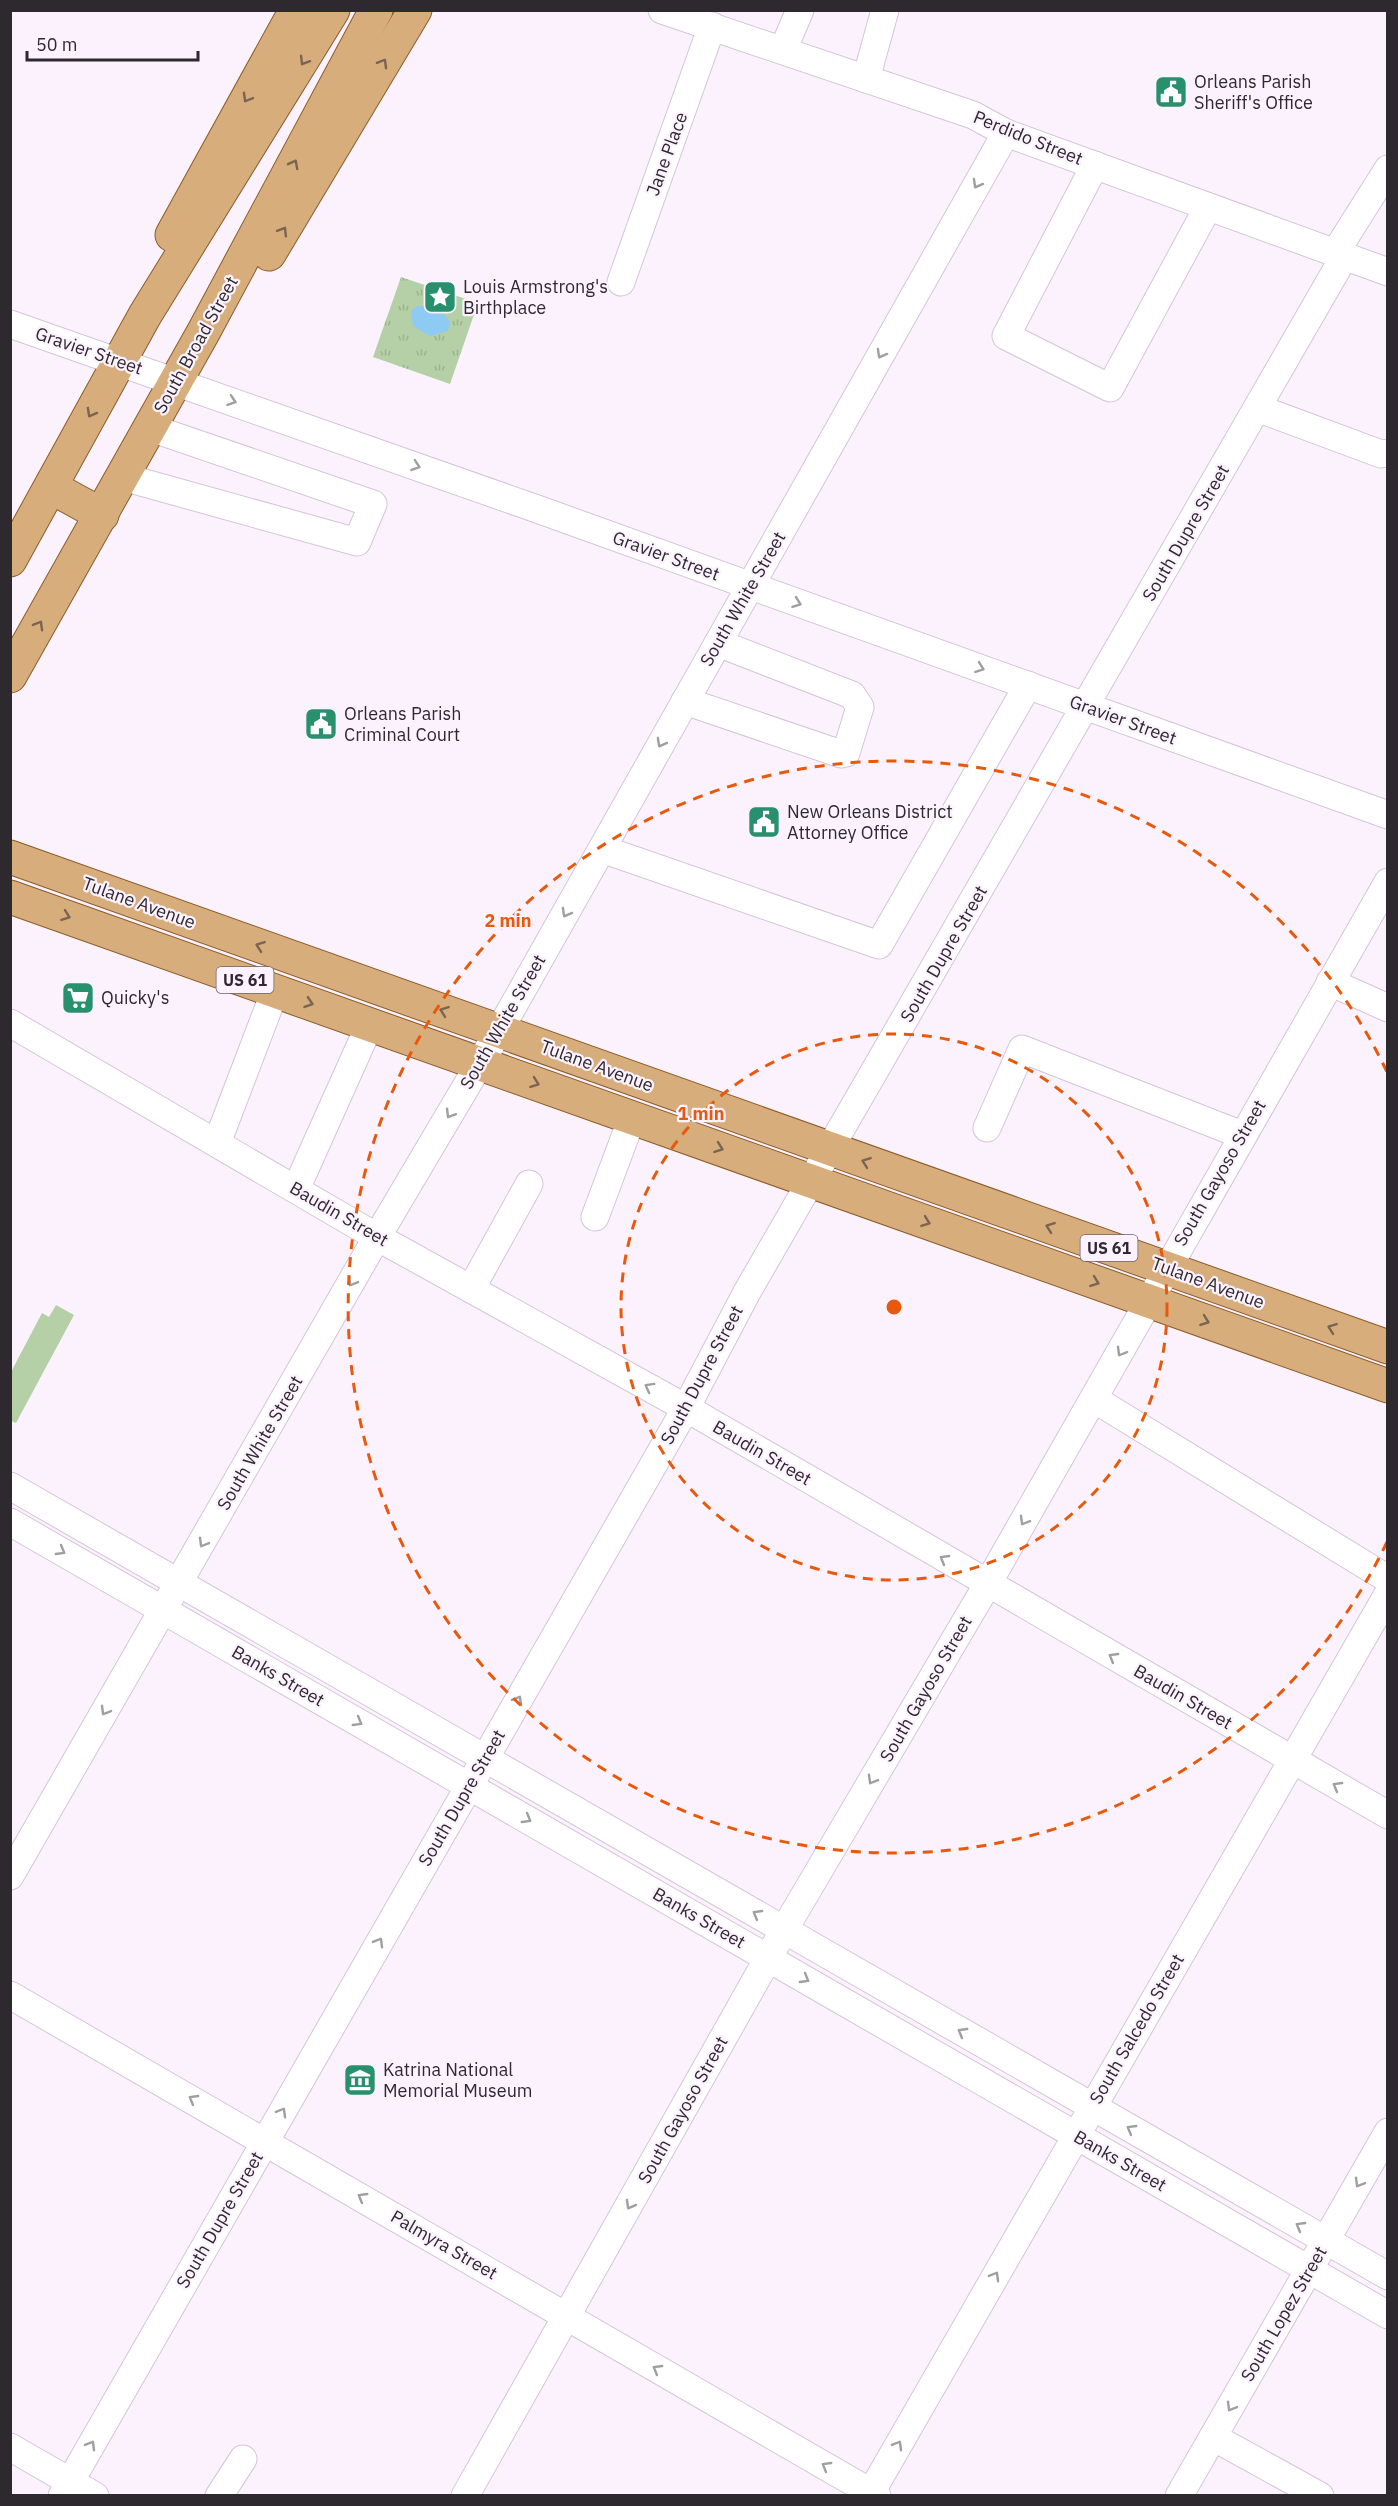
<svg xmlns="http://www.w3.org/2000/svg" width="1398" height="2506" font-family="'IBM Plex Sans',sans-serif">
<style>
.grass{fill:url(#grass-tufts)}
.park{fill:#b5d0a6}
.water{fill:#8dcaf4}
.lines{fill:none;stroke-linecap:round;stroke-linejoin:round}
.minor-casing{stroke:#d4c5d8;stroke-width:29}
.major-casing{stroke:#8c5b28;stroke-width:35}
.minor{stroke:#fff;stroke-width:27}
.major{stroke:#d8ad7c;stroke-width:33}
.oneway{stroke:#7a6452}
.oneway2{stroke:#a19ea1}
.ring{fill:none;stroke:#e8590c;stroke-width:3;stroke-dasharray:10 8}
.labels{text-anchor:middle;stroke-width:4.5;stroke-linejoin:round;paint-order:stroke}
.shield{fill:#fbf2fe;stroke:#6c656d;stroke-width:1.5}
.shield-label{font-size:16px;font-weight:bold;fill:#2e282f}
.poi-label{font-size:18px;fill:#2e282f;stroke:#fbf2fe;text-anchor:start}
.street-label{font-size:18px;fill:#2e282f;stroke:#fbf2fe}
.centre{fill:#e8590c;stroke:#fbf2fe;stroke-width:3}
.ring-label{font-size:18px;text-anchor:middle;font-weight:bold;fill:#e8590c;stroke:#fbf2fe;stroke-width:4.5;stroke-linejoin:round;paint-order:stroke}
</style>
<defs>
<pattern id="grass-tufts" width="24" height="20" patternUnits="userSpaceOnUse" patternTransform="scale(1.5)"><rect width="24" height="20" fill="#b5d0a6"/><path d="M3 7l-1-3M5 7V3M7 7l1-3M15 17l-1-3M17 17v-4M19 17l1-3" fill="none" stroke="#9cb38f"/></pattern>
</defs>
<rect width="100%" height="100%" fill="#fbf2fe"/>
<polygon class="grass" points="401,277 478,303 450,384 373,357"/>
<polygon class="park" points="56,1305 74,1315 16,1423 11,1421 11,1372 42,1313 49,1317"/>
<path class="water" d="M417,306C432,306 441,309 450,322L448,331L430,336L413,326L411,311Z"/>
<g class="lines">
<g class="minor-casing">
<g id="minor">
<polyline points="662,10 973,115 1006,133 1388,272"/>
<polyline points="783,50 800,10"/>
<polyline points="866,79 885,10"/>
<polyline points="1095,165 1006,336 1110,388 1208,207"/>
<polyline points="1335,253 1388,169"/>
<polyline points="621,282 712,26"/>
<polyline points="10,324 540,510 1388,815"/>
<polyline points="1257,408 1381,454 1388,453"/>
<polyline points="123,477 357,542 373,504 151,428"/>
<polyline points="685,701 841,754 846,753 860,707 852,695 718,643"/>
<polyline points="602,849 879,945 1028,685"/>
<polyline points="1330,982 1388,1008"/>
<polyline points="10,1023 377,1237 686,1408 1388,1815"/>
<polyline points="987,1128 1022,1049 1242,1135"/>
<polyline points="217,1143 275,991"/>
<polyline points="296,1189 370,1024"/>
<polyline points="595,1217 632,1118"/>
<polyline points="471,1289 529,1184"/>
<polyline points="1094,1399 1388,1579"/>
<polyline points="10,1486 1388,2276"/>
<polyline points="10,1522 1388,2315"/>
<polyline points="10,1876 377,1237 499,1031 1006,133"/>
<polyline points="10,1995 877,2496"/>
<polyline points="1213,2437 1320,2496"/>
<polyline points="10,2447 95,2496"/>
<polyline points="62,2496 686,1408 747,1292 1344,257"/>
<polyline points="219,2496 243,2459"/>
<polyline points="465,2496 784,1930 987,1585 1388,882"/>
<polyline points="869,2496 1388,1594"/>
<polyline points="1179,2496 1388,2132"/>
</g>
</g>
<g class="major-casing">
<g id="major">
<polyline points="172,235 296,10"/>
<polyline points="269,254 415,10"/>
<polyline points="51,487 102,515"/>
<polyline points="10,560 145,315 333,10"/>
<polyline points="10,676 204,331 376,10"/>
<polyline points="10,857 1388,1347"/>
<polyline points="10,897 1388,1386"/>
</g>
</g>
<use href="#minor" class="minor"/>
<use href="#major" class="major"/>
</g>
<defs><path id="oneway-chevron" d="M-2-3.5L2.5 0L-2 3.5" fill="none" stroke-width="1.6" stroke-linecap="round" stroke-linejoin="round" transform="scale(1.5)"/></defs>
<g class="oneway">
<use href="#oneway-chevron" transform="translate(304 61) rotate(121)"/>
<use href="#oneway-chevron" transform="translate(383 63) rotate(-60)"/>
<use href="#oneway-chevron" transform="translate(247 98) rotate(120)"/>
<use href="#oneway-chevron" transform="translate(294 164) rotate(-62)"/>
<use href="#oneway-chevron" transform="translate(283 231) rotate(-58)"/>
<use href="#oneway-chevron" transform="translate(91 413) rotate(119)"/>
<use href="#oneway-chevron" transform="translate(39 625) rotate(-60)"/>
<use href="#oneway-chevron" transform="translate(66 916) rotate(20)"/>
<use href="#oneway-chevron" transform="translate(260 946) rotate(-160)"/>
<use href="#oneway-chevron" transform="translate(309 1003) rotate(19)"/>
<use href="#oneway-chevron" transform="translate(444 1011) rotate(-160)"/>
<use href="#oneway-chevron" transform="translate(535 1083) rotate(20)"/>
<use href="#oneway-chevron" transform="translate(719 1148) rotate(20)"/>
<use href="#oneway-chevron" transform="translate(866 1162) rotate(-160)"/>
<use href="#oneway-chevron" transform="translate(926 1222) rotate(20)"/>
<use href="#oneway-chevron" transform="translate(1050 1227) rotate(-160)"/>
<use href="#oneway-chevron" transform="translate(1095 1282) rotate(20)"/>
<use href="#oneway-chevron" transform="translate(1205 1321) rotate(20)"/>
<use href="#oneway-chevron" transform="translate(1332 1328) rotate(-160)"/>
</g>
<g class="oneway2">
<use href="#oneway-chevron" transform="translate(977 184) rotate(119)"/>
<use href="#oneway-chevron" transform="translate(881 354) rotate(119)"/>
<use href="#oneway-chevron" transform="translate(232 401) rotate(19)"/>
<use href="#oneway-chevron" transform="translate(416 466) rotate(19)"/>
<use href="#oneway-chevron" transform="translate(797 603) rotate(20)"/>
<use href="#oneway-chevron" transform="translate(980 668) rotate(20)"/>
<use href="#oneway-chevron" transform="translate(661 743) rotate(119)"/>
<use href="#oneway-chevron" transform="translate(566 913) rotate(119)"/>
<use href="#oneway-chevron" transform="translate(450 1114) rotate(121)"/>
<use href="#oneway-chevron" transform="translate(352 1282) rotate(120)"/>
<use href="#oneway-chevron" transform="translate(1121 1352) rotate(120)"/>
<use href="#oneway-chevron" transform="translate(649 1387) rotate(-151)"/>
<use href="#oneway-chevron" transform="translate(1024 1521) rotate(120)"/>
<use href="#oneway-chevron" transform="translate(203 1543) rotate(120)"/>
<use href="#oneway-chevron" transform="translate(61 1551) rotate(30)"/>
<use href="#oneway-chevron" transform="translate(944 1559) rotate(-150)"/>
<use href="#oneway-chevron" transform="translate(1113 1657) rotate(-150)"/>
<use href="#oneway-chevron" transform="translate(518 1700) rotate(-60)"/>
<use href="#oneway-chevron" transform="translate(105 1711) rotate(120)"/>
<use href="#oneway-chevron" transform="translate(358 1722) rotate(30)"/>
<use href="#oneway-chevron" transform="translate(872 1780) rotate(120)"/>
<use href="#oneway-chevron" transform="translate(1337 1786) rotate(-150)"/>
<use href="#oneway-chevron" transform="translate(527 1819) rotate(30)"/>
<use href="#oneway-chevron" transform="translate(757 1914) rotate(-150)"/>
<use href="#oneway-chevron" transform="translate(379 1942) rotate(-60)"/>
<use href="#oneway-chevron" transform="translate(805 1979) rotate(30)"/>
<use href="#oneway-chevron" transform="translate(962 2032) rotate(-150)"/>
<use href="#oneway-chevron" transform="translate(193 2099) rotate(-150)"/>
<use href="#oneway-chevron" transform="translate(282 2112) rotate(-60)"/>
<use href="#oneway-chevron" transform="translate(1131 2129) rotate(-150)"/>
<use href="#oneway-chevron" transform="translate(1359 2183) rotate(120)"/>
<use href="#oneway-chevron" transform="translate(362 2197) rotate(-150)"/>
<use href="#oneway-chevron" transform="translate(630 2205) rotate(119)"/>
<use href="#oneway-chevron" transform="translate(1300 2226) rotate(-150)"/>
<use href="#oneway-chevron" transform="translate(995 2276) rotate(-60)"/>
<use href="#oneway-chevron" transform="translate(657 2369) rotate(-150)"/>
<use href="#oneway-chevron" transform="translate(1231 2407) rotate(120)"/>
<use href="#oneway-chevron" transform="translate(91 2445) rotate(-60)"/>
<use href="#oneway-chevron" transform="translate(898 2445) rotate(-60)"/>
<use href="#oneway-chevron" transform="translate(826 2466) rotate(-150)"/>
</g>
<g class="ring">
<circle cx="894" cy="1307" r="273"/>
<path d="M1387 1542A546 546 0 1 1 1387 1072"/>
</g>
<defs>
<g id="civic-square" transform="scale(1.725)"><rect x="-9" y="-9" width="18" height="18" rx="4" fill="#29906d" stroke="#fbf2fe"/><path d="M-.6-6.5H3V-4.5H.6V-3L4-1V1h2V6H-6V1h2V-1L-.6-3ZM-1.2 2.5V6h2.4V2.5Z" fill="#fff"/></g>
<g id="sight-square" transform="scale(1.725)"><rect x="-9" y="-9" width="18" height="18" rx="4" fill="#29906d" stroke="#fbf2fe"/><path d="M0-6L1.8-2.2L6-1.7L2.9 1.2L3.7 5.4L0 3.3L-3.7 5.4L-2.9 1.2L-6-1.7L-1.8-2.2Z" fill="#fff"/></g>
<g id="supermarket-square" transform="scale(1.725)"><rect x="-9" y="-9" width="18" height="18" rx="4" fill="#29906d" stroke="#fbf2fe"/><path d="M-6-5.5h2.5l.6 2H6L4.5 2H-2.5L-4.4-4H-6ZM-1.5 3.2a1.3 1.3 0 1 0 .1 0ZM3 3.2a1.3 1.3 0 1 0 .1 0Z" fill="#fff"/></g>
<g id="museum-square" transform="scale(1.725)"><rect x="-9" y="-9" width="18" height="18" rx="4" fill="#29906d" stroke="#fbf2fe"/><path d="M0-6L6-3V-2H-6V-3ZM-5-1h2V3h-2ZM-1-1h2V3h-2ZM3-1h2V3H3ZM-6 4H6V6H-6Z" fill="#fff"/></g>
</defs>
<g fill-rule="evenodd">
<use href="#civic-square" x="1171" y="92"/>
<use href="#sight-square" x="440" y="297"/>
<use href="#civic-square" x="321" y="724"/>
<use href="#civic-square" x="764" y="822"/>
<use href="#supermarket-square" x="78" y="998"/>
<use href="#museum-square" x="360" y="2080"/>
</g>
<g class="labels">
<g class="shield">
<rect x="216.5" y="967" width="57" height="26" rx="4.5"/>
<rect x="1080.5" y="1235" width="57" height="26" rx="4.5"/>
</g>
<g class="shield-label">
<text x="245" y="986">US 61</text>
<text x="1109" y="1254">US 61</text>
</g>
<g class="poi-label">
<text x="1194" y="88">Orleans Parish<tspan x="1194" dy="21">Sheriff's Office</tspan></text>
<text x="463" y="293">Louis Armstrong's<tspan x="463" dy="21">Birthplace</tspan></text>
<text x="344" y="720">Orleans Parish<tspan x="344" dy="21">Criminal Court</tspan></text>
<text x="787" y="818">New Orleans District<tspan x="787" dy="21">Attorney Office</tspan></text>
<text x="101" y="1004">Quicky's</text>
<text x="383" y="2076">Katrina National<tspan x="383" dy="21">Memorial Museum</tspan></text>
</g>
<g class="street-label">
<text transform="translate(1028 138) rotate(22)" y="6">Perdido Street</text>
<text transform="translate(667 154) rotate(-70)" y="6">Jane Place</text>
<text transform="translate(196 345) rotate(-61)" y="6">South Broad Street</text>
<text transform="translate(89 351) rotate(19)" y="6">Gravier Street</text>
<text transform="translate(1186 533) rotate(-60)" y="6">South Dupre Street</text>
<text transform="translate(666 556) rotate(20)" y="6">Gravier Street</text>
<text transform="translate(743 599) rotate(-60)" y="6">South White Street</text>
<text transform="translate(1123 720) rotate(20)" y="6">Gravier Street</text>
<text transform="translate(139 903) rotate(20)" y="6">Tulane Avenue</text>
<text transform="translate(944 954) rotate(-60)" y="6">South Dupre Street</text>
<text transform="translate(503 1022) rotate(-60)" y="6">South White Street</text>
<text transform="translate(597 1066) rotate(20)" y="6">Tulane Avenue</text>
<text transform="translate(1220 1173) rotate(-60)" y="6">South Gayoso Street</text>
<text transform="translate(339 1214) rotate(30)" y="6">Baudin Street</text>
<text transform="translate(1208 1283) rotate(20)" y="6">Tulane Avenue</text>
<text transform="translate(702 1375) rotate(-62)" y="6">South Dupre Street</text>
<text transform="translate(260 1443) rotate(-60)" y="6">South White Street</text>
<text transform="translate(762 1453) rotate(30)" y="6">Baudin Street</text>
<text transform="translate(278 1676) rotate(30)" y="6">Banks Street</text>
<text transform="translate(926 1689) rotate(-60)" y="6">South Gayoso Street</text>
<text transform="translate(1183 1697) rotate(30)" y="6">Baudin Street</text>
<text transform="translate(462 1798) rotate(-60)" y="6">South Dupre Street</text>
<text transform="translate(699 1918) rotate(30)" y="6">Banks Street</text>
<text transform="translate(1137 2029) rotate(-60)" y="6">South Salcedo Street</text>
<text transform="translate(683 2110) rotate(-61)" y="6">South Gayoso Street</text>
<text transform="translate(1120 2161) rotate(30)" y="6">Banks Street</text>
<text transform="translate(220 2220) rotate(-60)" y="6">South Dupre Street</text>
<text transform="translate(444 2245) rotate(30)" y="6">Palmyra Street</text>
<text transform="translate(1284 2314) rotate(-60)" y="6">South Lopez Street</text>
</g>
</g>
<circle cx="894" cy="1307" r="9" class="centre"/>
<g class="ring-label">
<text x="508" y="927">2 min</text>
<text x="701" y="1120">1 min</text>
</g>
<rect width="1398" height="2506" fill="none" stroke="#2e282f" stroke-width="24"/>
<path d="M27 51v9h171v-9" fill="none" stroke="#2e282f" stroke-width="3"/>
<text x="36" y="51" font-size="18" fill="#2e282f" stroke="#fbf2fe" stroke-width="4.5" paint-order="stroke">50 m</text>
</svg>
